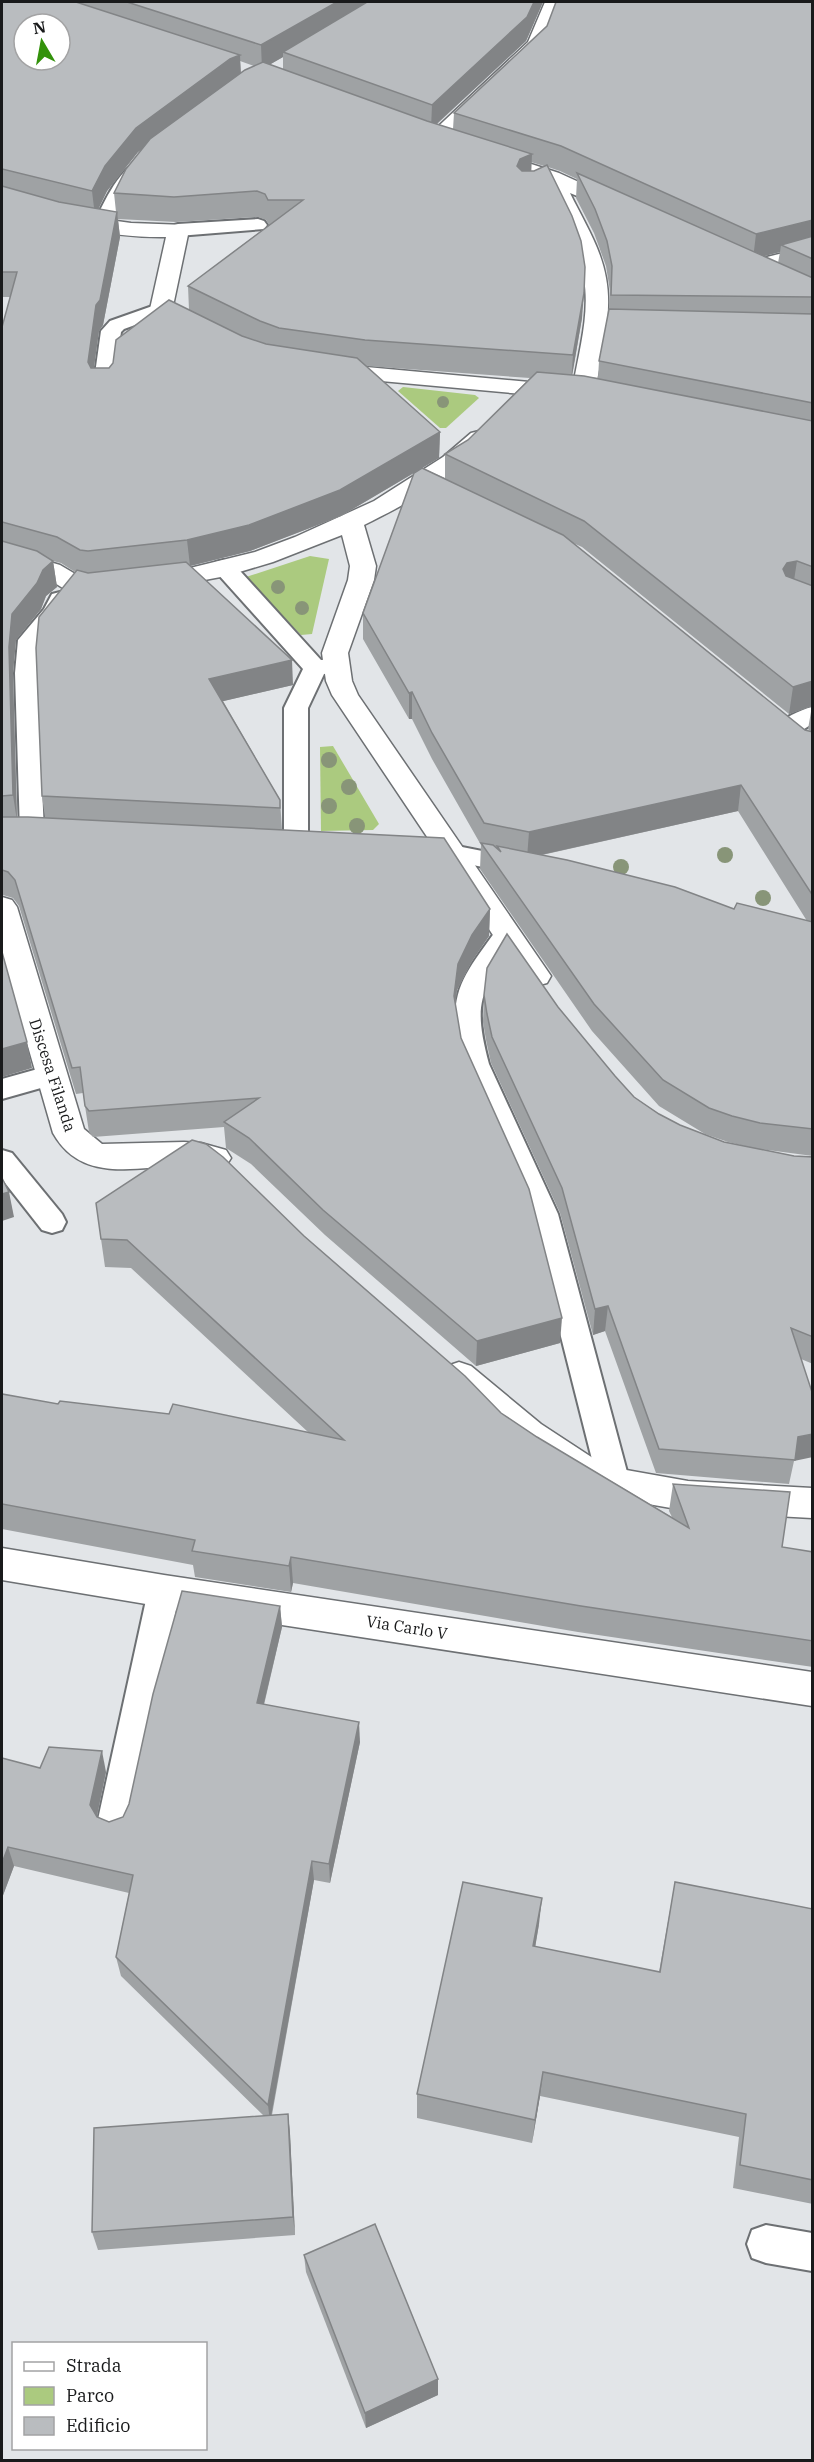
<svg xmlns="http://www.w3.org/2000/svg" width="814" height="2462" font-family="'IBM Plex Serif',serif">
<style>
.green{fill:#abca7f}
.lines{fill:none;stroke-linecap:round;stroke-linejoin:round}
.lane-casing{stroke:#6d7073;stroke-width:4}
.street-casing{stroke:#6d7073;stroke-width:3}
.lane{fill:#fff;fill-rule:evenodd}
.street{fill:#fff;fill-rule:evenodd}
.tree{fill:#889578}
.wall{fill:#9fa2a4;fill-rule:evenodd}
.shaded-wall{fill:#828486}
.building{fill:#b9bcbf;stroke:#828486;stroke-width:1.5;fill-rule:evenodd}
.labels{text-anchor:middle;stroke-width:6;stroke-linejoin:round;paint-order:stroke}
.street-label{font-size:16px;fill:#191a1b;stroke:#fff}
</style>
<rect width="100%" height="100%" fill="#e2e5e8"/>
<g class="green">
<polygon points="403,387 475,395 479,398 446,428 440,428 398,391"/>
<polygon points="310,556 329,559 312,634 301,635 246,577"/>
<polygon points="333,746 379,824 373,830 321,831 320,747"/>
</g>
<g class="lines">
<g class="lane-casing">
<g id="lane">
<path d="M138,163L144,164L147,168L126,194L110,227L108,231H94L92,227C101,209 118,168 138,163Z"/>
<polygon points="258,219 264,221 267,225 264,229 178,236 171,234 169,230 171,226 178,224"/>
<polygon points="161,303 168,305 171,309 168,313 124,329 121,332 113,388 110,392 96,392 93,388 101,331 110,321"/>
<polygon points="224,560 232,562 321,660 336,659 344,661 347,666 344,671 324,674 308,708 308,845 305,851 296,853 287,851 284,845 284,708 303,669 216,572 213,567 216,562"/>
<polygon points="60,592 68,594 71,599 62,616 40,641 37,673 44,832 41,838 32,840 23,838 20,832 15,673 18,640 44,609 52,594"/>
<path d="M812,707V724C801,731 792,738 779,734L775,729C782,718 800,710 812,707Z"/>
<polygon points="452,845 517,858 526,860 529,866 526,872 517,874 443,859 440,853 443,847"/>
<path d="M507,925L516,928L520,934C485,991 470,993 489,1064L558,1214L630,1483L625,1492L614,1496L603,1492L598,1483L530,1214L463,1064C445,997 459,981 498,928Z"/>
<polygon points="52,1065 62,1068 65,1075 62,1082 2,1099 2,1079"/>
<polygon points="2,1150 12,1153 62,1214 66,1222 62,1230 52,1233 42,1230 2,1179"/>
<polygon points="164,1577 175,1581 180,1591 131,1824 126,1835 114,1840 102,1835 97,1824 148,1591 153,1581"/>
<polygon points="766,2225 812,2233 812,2271 766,2263 752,2258 747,2244 752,2230"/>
</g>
</g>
<g class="street-casing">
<g id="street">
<polygon points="545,2 563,2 544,48 442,144 428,144 425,140 428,136 528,42"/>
<path d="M488,150L559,173L625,203L629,207L625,211L618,213L570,193C583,220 601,248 606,278C613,315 601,355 595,392L591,397L566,398L326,376L323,371L326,366L334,364L573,386C579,351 590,314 584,279C580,248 562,219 549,192L556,187L481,160L478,156L481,152Z"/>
<path d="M2,195L88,217L131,223L186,225L189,230L173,306L206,322L209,327L206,332C188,336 169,321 153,314L150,309L166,237C109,238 55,224 2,208Z"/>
<polygon points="812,246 812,258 750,275 742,273 739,268 742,263"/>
<path d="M479,431L487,433L491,438C467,473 402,506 364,525L376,566L374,580L348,653L352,681L358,695L551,976L547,983L536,986L525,983L332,695L326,681L322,653L348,580L350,566L342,535L273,562L226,576L178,585L91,595L66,590L42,575L2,564V548L60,565L82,578L91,579L190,568L255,552L295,537L374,501L443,457L471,433Z"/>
<path d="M2,897L12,900L17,907L84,1129L102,1144L184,1142L201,1143L226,1150L231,1158L226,1166C211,1171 196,1165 180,1166C133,1167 81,1183 53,1133L2,956Z"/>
<polygon points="459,1362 471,1366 541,1424 599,1462 615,1468 688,1481 812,1488 812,1518 688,1511 614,1498 573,1484 515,1444 447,1386 442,1376 447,1366"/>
<polygon points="2,1548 164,1575 812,1672 812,1706 164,1607 2,1580"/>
</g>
</g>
<use href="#lane" class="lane"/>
<use href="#street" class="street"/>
</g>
<g class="tree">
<circle cx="443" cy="402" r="6"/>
<circle cx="278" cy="587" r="7"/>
<circle cx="302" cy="608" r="7"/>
<circle cx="329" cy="760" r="8"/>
<circle cx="349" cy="787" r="8"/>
<circle cx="329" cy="806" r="8"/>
<circle cx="357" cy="826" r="8"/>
<circle cx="725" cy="855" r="8"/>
<circle cx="621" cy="867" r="8"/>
<circle cx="763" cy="898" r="8"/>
</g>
<g class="wall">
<path d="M2,2H543L526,41L437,124L453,129L454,113L813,2V1156L760,1149L794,1156L813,1157V1364L801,1359L813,1395L794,1461L789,1484L656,1473L605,1331L593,1335L560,1213L491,1063L486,1040L483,1022L484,995L558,1007L615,1076L634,1097L659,1114L680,1125L724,1142L749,1147L728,1142L705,1134L659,1106L592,1031L480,869L481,845L432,759L412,719H409L363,639V613L414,473L341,516L250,551L190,566L293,685L223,701L280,800L282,830L490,909L489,936L472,961L457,990L455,1004L461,1038L560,1343L476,1366L325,1235L251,1164L226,1148L224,1127L93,1137L89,1132L83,1093L76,1094L19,906L13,898L3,895L2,896V327L10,297H2ZM283,57V70L269,65ZM240,61L254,66L241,73ZM142,149L114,193L116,212L98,209L107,191L138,152ZM531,162L544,166L534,171H531ZM548,167L560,171L577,179L576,198L594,233L606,266L610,291L609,309L599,361L598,378L572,375L582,318ZM258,217L266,220L269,225L188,286L189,310L109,368H94L99,331L103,325L120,237L118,219L176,222ZM780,252L778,263L763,256ZM366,366L530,378L468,440L445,454V478L422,468L439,458L440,432ZM573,543L582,547L789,714L812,706L808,729L811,732L805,730ZM53,561L61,563L75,572L42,796L45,818L17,817L13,673L16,640L41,609L46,596L57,587ZM738,811L807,921L734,909L542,855Z"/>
<polygon points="304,1236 501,1413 537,1437 672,1517 669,1511 673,1484 782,1547 813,1552 813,1667 578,1632 293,1583 291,1592 195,1577 193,1565 2,1529 2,1394 58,1404 308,1432 131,1268 105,1267 101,1239"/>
<polygon points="280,1606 282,1627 264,1705 360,1742 330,1883 314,1880 272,2115 288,2114 290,2134 295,2235 98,2250 92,2232 264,2116 121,1976 116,1957 129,1893 14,1866 2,1898 2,1758 40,1768 106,1772 97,1817 109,1822 123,1817"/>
<polygon points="675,1882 813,1909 813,2204 733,2188 739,2137 540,2096 532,2143 417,2118 417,2094 539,1924 535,1947 659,1972"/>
<polygon points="304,2255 438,2379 438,2395 366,2428 306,2272"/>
</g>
<g class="shaded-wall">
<polygon points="337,2 377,2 283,52 283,57 262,69 261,45"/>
<polygon points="534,2 543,2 526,41 431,129 432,105"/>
<polygon points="240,55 241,79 232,83 138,152 107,191 95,216 92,191 105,166 136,128 230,59"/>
<polygon points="532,154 531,179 517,166 520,159"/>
<polygon points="117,212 120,237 103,325 99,331 91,388 88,362 96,305"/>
<polygon points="813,220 813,236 781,245 780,252 753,259 756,234"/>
<polygon points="584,293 582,318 571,382 573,355"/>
<polygon points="440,432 439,458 341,516 250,551 190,566 187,540"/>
<polygon points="53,561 57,587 46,596 41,609 16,640 13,673 17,821 13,795 9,647 12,614 43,570"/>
<polygon points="797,561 793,587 783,589 783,569 787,563"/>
<polygon points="292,660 293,685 211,704 209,679"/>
<polygon points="813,681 812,706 789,714 793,687"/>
<polygon points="412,692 412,719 409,719 409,693"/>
<polygon points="741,785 738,811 527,858 529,832"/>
<polygon points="490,909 489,936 472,961 457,990 453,1022 454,996 458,964 472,935"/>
<polygon points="27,1042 32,1068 2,1077 2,1049"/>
<polygon points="9,1192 14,1217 2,1221 2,1194"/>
<polygon points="608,1306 605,1331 593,1335 595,1309"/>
<polygon points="562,1318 560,1343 476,1366 477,1341"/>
<polygon points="813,1434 813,1457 794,1461 798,1437"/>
<polygon points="291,1557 293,1583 291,1592 289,1566"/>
<polygon points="280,1606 282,1627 259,1724 257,1703"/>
<polygon points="359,1722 360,1742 330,1883 329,1864"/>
<polygon points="102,1751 106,1772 95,1825 90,1805"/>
<polygon points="8,1847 14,1866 2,1898 2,1863"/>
<polygon points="312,1861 314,1880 270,2122 268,2105"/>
<polygon points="542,1898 539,1924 531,1972 533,1946"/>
<polygon points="543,2072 540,2096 532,2143 535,2120"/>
<polygon points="288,2114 290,2134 295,2235 293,2217"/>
<polygon points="438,2379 438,2395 366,2428 365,2413"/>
</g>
<g class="building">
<path d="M2,2H76L240,55L230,59L136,128L105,166L92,191L2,169ZM24,24H60V60H24Z"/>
<polygon points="127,2 337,2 261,45"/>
<polygon points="367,2 534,2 527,17 432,105 283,52"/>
<polygon points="556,2 813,2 813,220 756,234 561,146 454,113 547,26"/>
<polygon points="263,62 427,121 532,154 520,159 517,166 522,171 534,171 547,165 572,216 581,241 585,267 584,293 573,355 365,340 279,328 260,321 188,286 303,200 268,200 265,194 257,191 174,197 114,193 126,169 150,139 245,70"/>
<polygon points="577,173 813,278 813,297 611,295 612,266 607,241 595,209"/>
<polygon points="2,186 59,202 117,212 100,300 96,305 88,362 91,368 109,368 113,363 116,340 169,300 242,336 266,344 357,358 440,432 340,490 249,525 187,540 88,551 80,550 57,537 2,522 2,327 17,272 2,272"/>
<polygon points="813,236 813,259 781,245"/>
<polygon points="609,309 813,314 813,403 599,361"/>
<polygon points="537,372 584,376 813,421 813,567 797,561 787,563 783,569 786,576 813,586 813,681 793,687 584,521 445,454 468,440"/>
<polygon points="422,468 563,535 805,730 813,732 813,896 741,785 529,832 484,823 432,733 412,692 409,693 363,613 414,473"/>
<polygon points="2,541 37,551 53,561 43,570 37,583 12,614 9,647 13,795 2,796"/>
<polygon points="186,562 292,660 209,679 280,800 280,808 42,796 36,648 39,617 77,570 88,573"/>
<polygon points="2,817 28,817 444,838 490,909 472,935 458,964 454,996 461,1038 529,1189 562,1318 477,1341 323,1210 249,1138 224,1122 259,1098 89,1111 85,1106 80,1067 72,1068 15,880 8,872 2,870"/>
<polygon points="481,843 493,845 501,852 497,846 567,860 675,887 734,909 737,903 813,922 813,1129 760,1123 732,1116 709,1108 663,1080 594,1004"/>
<polygon points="507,934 558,1007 615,1076 634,1097 659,1114 680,1125 724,1142 794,1156 813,1157 813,1337 791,1328 813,1395 813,1434 798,1437 795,1460 659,1449 608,1306 595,1309 562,1188 492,1037 487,1014 484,995 487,968"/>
<polygon points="2,952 27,1042 2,1049"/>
<polygon points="192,1140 206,1144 223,1157 304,1236 465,1376 501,1413 537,1437 689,1528 673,1484 790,1492 782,1547 813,1552 813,1641 581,1606 291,1557 289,1566 192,1551 195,1540 2,1504 2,1394 58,1404 60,1401 169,1414 173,1404 344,1440 127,1240 101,1239 96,1203"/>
<polygon points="2,1178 9,1192 2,1194"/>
<polygon points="182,1591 280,1606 257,1703 359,1722 329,1864 312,1861 268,2105 116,1957 133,1875 8,1847 2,1863 2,1758 40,1768 49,1747 102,1751 90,1805 97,1817 109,1822 123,1817 129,1804 153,1694"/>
<polygon points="463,1882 542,1898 533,1946 660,1972 675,1882 813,1909 813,2180 740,2165 746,2114 543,2072 535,2120 417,2094"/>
<polygon points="288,2114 293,2217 92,2232 94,2128"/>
<polygon points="375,2224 438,2379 365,2413 304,2255"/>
</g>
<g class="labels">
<g class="street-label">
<text transform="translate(53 1075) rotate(72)" y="6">Discesa Filanda</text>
<text transform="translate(407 1627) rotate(9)" y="6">Via Carlo V</text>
</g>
</g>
<rect width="814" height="2462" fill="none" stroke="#191a1b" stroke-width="6"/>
<rect x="12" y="2342" width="195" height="108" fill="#ffffff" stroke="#a3a3a4" stroke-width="1.5"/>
<rect x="24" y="2362" width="30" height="9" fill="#ffffff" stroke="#a3a3a4" stroke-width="1.5"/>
<text x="66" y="2372" font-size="18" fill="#191a1b">Strada</text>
<rect x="24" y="2387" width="30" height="18" fill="#abca7f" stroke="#a3a3a4" stroke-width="1.5"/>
<text x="66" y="2402" font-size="18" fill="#191a1b">Parco</text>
<rect x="24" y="2417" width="30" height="18" fill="#b9bcbf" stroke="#a3a3a4" stroke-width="1.5"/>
<text x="66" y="2432" font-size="18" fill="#191a1b">Edificio</text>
<g transform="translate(42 42) rotate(350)"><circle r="28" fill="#ffffff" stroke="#a3a3a4" stroke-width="1.5"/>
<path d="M0-4.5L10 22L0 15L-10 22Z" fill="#33920b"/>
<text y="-9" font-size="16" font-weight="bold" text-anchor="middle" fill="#191a1b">N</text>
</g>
</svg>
